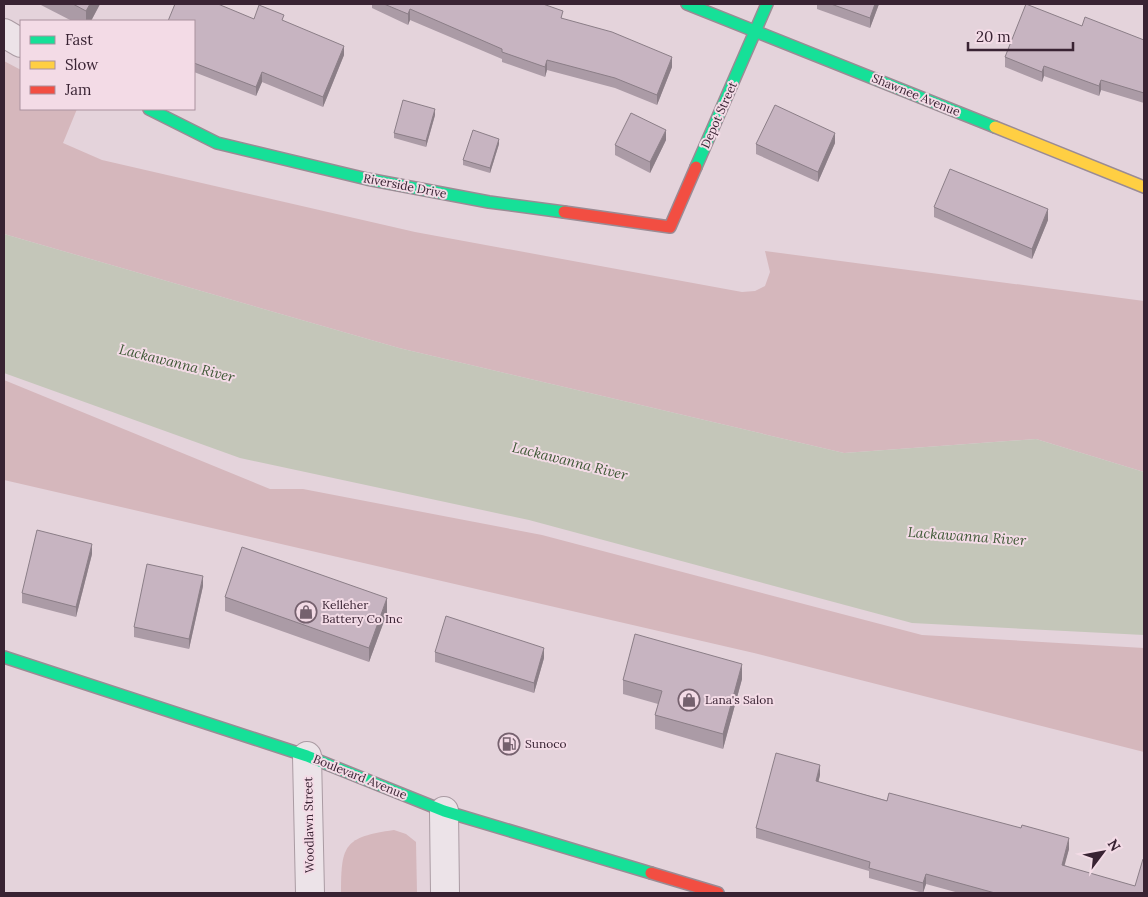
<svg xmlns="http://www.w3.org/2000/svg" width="1148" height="897" font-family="Lora,serif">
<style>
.green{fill:#d5b7bc}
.water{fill:#c4c6b9}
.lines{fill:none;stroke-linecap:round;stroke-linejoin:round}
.street-casing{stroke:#aa9ba3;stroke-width:30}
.fast-casing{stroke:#9a8b94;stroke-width:14}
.slow-casing{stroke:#9a8b94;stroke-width:14}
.jam-casing{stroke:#9a8b94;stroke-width:14}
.street{stroke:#ece3e8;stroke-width:28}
.fast{stroke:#16e098;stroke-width:11}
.slow{stroke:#ffcf43;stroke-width:11}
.jam{stroke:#f24e42;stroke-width:11}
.wall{fill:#ab9ba6}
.shaded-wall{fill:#8b7e87}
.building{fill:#c7b4c1;stroke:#8b7e87}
.labels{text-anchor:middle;stroke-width:4;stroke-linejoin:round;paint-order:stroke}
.street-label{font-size:12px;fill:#392333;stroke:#f3dbe6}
.poi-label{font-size:12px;fill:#392333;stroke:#f3dbe6;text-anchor:start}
.water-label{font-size:14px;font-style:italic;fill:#3d5734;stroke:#f3dbe6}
</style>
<rect width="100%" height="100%" fill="#e4d3db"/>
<g class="green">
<polygon points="4,61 21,70 21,109 77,109 63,143 102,160 415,232 742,292 755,291 765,286 770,272 765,251 1144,301 1144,472 1036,439 844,453 399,348 4,234"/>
<polygon points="4,380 270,489 303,489 542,535 922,635 1144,648 1144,752 754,653 4,480"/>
<path d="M394,830L406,834L416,842L417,893H341C341,845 344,837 394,830Z"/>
</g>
<polygon class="water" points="4,234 399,348 844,453 1036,439 1144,472 1144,635 912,623 529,520 240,458 4,373"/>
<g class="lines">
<g class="street-casing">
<g id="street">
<polyline points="4,33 21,43"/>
<polyline points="307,756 310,893"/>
<polyline points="444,811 445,893"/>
</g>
</g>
<g class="fast-casing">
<g id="fast">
<polyline points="687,4 995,127"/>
<polyline points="149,109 217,143 367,179 489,202 564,212"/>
<polyline points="696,167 767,4"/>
<polyline points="4,657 307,756 444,811 651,873"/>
</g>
</g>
<g class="slow-casing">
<polyline id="slow" points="995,127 1144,187"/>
</g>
<g class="jam-casing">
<g id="jam">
<polyline points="564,212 670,227 696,167"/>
<polyline points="651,873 718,893"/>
</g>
</g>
<use href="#street" class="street"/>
<use href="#fast" class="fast"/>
<use href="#slow" class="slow"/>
<use href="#jam" class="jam"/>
</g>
<g class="wall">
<polygon points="39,4 100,4 91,21 72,21"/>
<polygon points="372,4 543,4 563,19 672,67 657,105 615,88 547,70 545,77 502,62 502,59 410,20 408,25 372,8"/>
<polygon points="817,4 879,4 870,28 817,9"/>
<polygon points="254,19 284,21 344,55 323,107 262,82 256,96 194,72 194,21"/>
<polygon points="1082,26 1144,40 1144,103 1101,90 1099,96 1044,76 1042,82 1005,67 1005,57"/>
<polygon points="435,115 426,147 394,138 394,133"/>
<polygon points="666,140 650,173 615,155 615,145"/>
<polygon points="835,143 818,182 756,154 756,144"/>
<polygon points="499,144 490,173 463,165 463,160"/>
<polygon points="934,207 1048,220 1032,259 934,217"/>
<polygon points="92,554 76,617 22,603 22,593"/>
<polygon points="203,586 189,649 134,637 134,627"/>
<polygon points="225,597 387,613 369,662 225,611"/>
<polygon points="435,652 544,658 534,693 435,662"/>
<polygon points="742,679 723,749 655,729 655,715 658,704 623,694 623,680"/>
<polygon points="820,775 818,782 1069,849 1064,865 1144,893 959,893 926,884 923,893 869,878 869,871 756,838 756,828"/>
</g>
<g class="shaded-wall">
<polygon points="90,4 100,4 91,21 86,21 86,11"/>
<polygon points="875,4 879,4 870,28 870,18"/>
<polygon points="410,9 410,20 408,25 408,14"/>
<polygon points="344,46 344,55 323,107 323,97"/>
<polygon points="672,57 672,67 657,105 657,95"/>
<polygon points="547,60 547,70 545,77 545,67"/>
<polygon points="1044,66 1044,76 1042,82 1042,72"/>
<polygon points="262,72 262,82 256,96 256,87"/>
<polygon points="1101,80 1101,90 1099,96 1099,86"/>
<polygon points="435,109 435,115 426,147 426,141"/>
<polygon points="666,130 666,140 650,173 650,162"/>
<polygon points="835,133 835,143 818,182 818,172"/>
<polygon points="499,139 499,144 490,173 490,168"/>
<polygon points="1048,209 1048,220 1032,259 1032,249"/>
<polygon points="92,544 92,554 76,617 76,607"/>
<polygon points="203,576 203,586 189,649 189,639"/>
<polygon points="387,598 387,613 369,662 369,648"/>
<polygon points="544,648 544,658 534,693 534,683"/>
<polygon points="742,664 742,679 723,749 723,734"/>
<polygon points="820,765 820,775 816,792 816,781"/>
<polygon points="1069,838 1069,849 1062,875 1062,865"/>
<polygon points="926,874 926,884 923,893 923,883"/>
</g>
<g class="building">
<polygon points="73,4 90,4 86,11"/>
<polygon points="175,4 218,4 254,19 259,5 284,15 282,20 344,46 323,97 262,72 256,87 194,63 194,21 168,21"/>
<polygon points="384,4 543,4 563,11 561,18 612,32 672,57 657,95 615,78 547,60 545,67 502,52 502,49 410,9 408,14"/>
<polygon points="831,4 875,4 870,18"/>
<polygon points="1026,4 1082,26 1085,17 1144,40 1144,93 1101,80 1099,86 1044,66 1042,72 1005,57"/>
<polygon points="403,100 435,109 426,141 394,133"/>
<polygon points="775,105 835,133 818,172 756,144"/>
<polygon points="631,113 666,130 650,162 615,145"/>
<polygon points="473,130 499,139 490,168 463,160"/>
<polygon points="950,169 1048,209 1032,249 934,207"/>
<polygon points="37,530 92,544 76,607 22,593"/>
<polygon points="242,547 387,598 369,648 225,597"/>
<polygon points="147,564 203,576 189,639 134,627"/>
<polygon points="446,616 544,648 534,683 435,652"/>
<polygon points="635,634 742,664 723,734 655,715 662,691 623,680"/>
<polygon points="776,753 820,765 816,781 887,801 889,793 1021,828 1022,825 1069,838 1062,865 1135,886 1143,859 1144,859 1144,893 995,893 926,874 923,883 869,868 870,862 756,828"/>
</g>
<defs>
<g id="shop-ring" transform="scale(1.125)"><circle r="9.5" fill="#f3dbe6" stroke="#75616e" stroke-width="1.5"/><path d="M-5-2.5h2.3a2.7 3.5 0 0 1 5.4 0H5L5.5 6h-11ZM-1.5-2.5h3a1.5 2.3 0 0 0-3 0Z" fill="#75616e"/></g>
<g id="fuel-ring" transform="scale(1.125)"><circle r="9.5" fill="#f3dbe6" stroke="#75616e" stroke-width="1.5"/><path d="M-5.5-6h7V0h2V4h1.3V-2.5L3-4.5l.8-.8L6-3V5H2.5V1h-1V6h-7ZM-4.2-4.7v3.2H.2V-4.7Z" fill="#75616e"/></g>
</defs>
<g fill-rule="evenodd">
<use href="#shop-ring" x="306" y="612"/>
<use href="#shop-ring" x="689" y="700"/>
<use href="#fuel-ring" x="509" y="744"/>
</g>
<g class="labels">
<g class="street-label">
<text transform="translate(916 95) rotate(22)" y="4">Shawnee Avenue</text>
<text transform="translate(719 115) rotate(-66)" y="4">Depot Street</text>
<text transform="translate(405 186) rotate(11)" y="4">Riverside Drive</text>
<text transform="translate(360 777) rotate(22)" y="4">Boulevard Avenue</text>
<text transform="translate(309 825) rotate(-91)" y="4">Woodlawn Street</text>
</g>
<g class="poi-label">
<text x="322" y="609">Kelleher<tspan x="322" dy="14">Battery Co Inc</tspan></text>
<text x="705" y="704">Lana's Salon</text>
<text x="525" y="748">Sunoco</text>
</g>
<g class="water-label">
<text transform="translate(177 363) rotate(14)" y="5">Lackawanna River</text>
<text transform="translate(570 461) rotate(14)" y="5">Lackawanna River</text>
<text transform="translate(967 536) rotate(4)" y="5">Lackawanna River</text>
</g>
</g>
<rect width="1148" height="897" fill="none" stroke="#392333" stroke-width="10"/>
<rect x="20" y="20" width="175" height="90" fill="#f3dbe6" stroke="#a9919e"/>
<rect x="30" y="36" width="25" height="8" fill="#16e098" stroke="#a9919e"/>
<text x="65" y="45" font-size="15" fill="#392333">Fast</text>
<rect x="30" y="61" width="25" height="8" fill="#ffcf43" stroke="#a9919e"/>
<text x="65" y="70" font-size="15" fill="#392333">Slow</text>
<rect x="30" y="86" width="25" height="8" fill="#f24e42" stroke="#a9919e"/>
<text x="65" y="95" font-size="15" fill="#392333">Jam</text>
<g transform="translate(1103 852) rotate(58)" stroke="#f3dbe6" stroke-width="4" paint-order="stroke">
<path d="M0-4L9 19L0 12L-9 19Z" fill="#392333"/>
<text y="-8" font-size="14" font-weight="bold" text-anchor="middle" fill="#392333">N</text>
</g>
<path d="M968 42v8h105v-8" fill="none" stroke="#392333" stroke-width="2.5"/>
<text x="976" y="42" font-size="15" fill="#392333" stroke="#f3dbe6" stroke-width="4" paint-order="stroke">20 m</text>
</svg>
